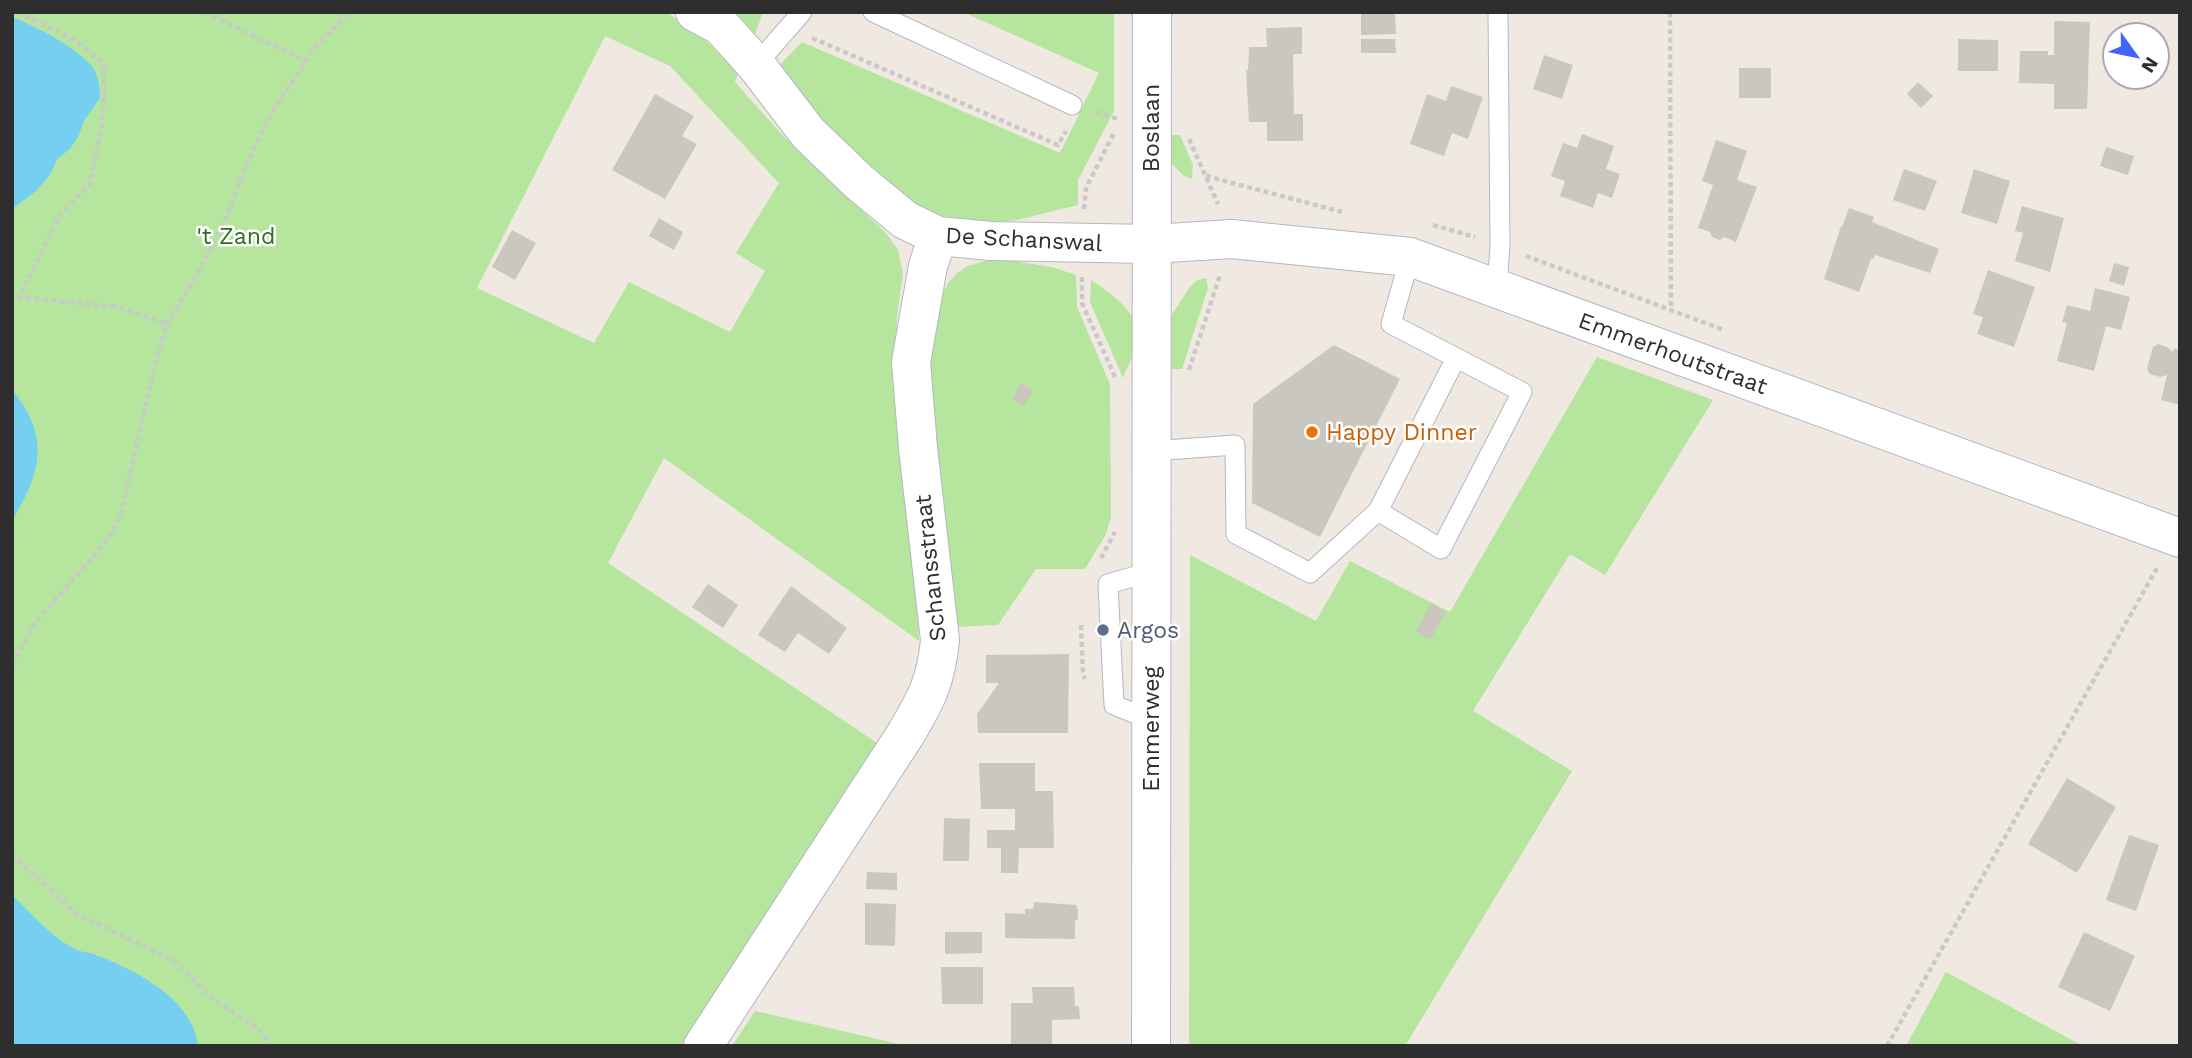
<svg xmlns="http://www.w3.org/2000/svg" width="2192" height="1058" font-family="'Work Sans',sans-serif">
<style>
.green{fill:#b6e59e;fill-rule:evenodd}
.water{fill:#75cff0}
.building{fill:#cbc7bf}
.lines{fill:none;stroke-linecap:round;stroke-linejoin:round}
.service-casing{stroke:#b4b7c1;stroke-width:21}
.minor-casing{stroke:#b4b7c1;stroke-width:40}
.tertiary-casing{stroke:#b4b7c1;stroke-width:40}
.secondary-casing{stroke:#b4b7c1;stroke-width:40}
.path{stroke:#c9c9c9;stroke-width:4.5;stroke-dasharray:5 3.5;stroke-linecap:butt}
.service{stroke:#fff;stroke-width:19}
.minor{stroke:#fff;stroke-width:38}
.tertiary{stroke:#fff;stroke-width:38}
.secondary{stroke:#fff;stroke-width:38}
.food-dot{fill:#e8710a;stroke:#fff;stroke-width:2.5}
.service-dot{fill:#5c6f8a;stroke:#fff;stroke-width:2.5}
.labels{text-anchor:middle;stroke-width:5;stroke-linejoin:round;paint-order:stroke}
.street-label{font-size:23px;fill:#2e2e2e;stroke:#fff}
.park-label{font-size:23px;fill:#2c6e1b;stroke:#fff}
.food-label{font-size:23px;fill:#c56008;stroke:#fff;text-anchor:start}
.service-label{font-size:23px;fill:#4e5e75;stroke:#fff;text-anchor:start}
</style>
<rect width="100%" height="100%" fill="#efe9e1"/>
<g class="green">
<path d="M12,12H667L705,40L739,71L735,82L783,136L886,233L898,250L903,274L897,316L895,390L899,452L915,576L919,641L664,458L608,563L883,747L687,1046H12ZM605,36L670,66L779,183L736,253L765,271L730,332L629,282L594,343L477,288Z"/>
<polygon points="734,12 763,12 755,34"/>
<polygon points="963,12 1114,12 1114,111 1078,180 1078,205 1017,220 994,222 943,216 918,209 866,170 777,68 802,42 1060,153 1099,73"/>
<polygon points="1170,135 1180,135 1193,165 1192,179 1184,176 1172,164"/>
<polygon points="1007,260 1052,267 1076,275 1077,307 1110,384 1111,517 1105,536 1085,569 1036,569 998,625 951,627 922,384 936,306 948,283 958,272 968,266 985,261"/>
<polygon points="1206,278 1208,288 1182,369 1169,369 1168,321 1189,288 1197,280"/>
<path d="M1091,280C1110,293 1139,311 1137,337C1137,350 1128,366 1123,378L1090,302Z"/>
<polygon points="1597,357 1713,400 1605,575 1570,554 1473,711 1572,771 1405,1046 1189,1046 1190,555 1316,621 1350,561 1450,612"/>
<polygon points="1946,972 2083,1046 1906,1046"/>
<polygon points="755,1011 908,1046 732,1046"/>
</g>
<g class="water">
<path d="M12,17C33,25 85,51 95,71C99,79 100,90 100,98L84,121L79,135L70,149L57,159L50,175L36,191L12,209Z"/>
<path d="M12,389C51,438 41,472 12,521Z"/>
<path d="M12,895C32,914 49,935 73,948C80,952 86,952 93,954C133,969 193,998 198,1046H12Z"/>
</g>
<g class="building">
<polygon points="1361,12 1395,12 1396,34 1361,35"/>
<polygon points="2054,21 2090,22 2087,109 2054,109 2054,84 2019,83 2020,51 2048,51 2048,55 2054,55"/>
<polygon points="1302,27 1302,54 1293,54 1294,114 1303,114 1303,141 1267,141 1267,122 1249,122 1246,70 1248,70 1249,47 1267,47 1266,28"/>
<polygon points="1361,39 1395,39 1396,53 1361,53"/>
<polygon points="1958,39 1998,40 1998,71 1958,71"/>
<polygon points="1544,55 1573,65 1562,99 1533,89"/>
<rect x="1739" y="68" width="32" height="30"/>
<polygon points="1918,82 1933,96 1921,108 1907,94"/>
<polygon points="1451,86 1483,97 1468,139 1452,133 1444,156 1410,144 1427,94 1446,101"/>
<polygon points="655,94 694,116 682,136 697,144 665,199 612,170"/>
<polygon points="1582,134 1614,146 1606,169 1620,174 1612,198 1598,193 1593,208 1560,196 1565,181 1551,176 1563,143 1577,148"/>
<polygon points="1716,140 1747,151 1737,180 1757,187 1736,242 1724,237 1720,240 1712,237 1710,232 1698,228 1713,185 1702,181"/>
<polygon points="2106,147 2134,156 2128,175 2100,166"/>
<polygon points="1904,169 1937,181 1925,211 1893,200"/>
<polygon points="1974,169 2010,181 1997,224 1961,213"/>
<polygon points="2022,206 2064,218 2050,272 2015,261 2023,233 2015,231"/>
<polygon points="1849,208 1874,217 1872,222 1939,249 1930,273 1875,255 1873,259 1871,259 1859,292 1824,279 1841,226 1842,227"/>
<polygon points="659,218 683,232 674,250 649,236"/>
<polygon points="512,230 536,243 515,280 492,267"/>
<polygon points="2114,263 2129,267 2124,286 2109,281"/>
<polygon points="1988,270 2035,287 2014,347 1977,334 1983,317 1973,314"/>
<polygon points="2095,288 2130,297 2121,330 2106,326 2094,371 2057,361 2067,323 2062,322 2067,305 2090,311"/>
<polygon points="2158,344 2167,347 2173,352 2174,348 2180,350 2180,405 2161,400 2167,375 2160,377 2150,374 2147,369 2153,347"/>
<polygon points="1334,345 1400,379 1320,537 1252,503 1253,404"/>
<polygon points="1021,383 1033,390 1024,406 1012,399"/>
<polygon points="708,584 738,605 723,628 692,607"/>
<polygon points="791,586 847,628 829,654 798,633 785,652 758,635"/>
<polygon points="1431,603 1446,612 1430,640 1416,632"/>
<polygon points="1069,654 1068,733 978,733 977,714 999,683 986,683 986,655"/>
<polygon points="979,763 1035,763 1035,791 1053,791 1054,848 1019,848 1018,873 1001,873 1001,848 987,848 987,830 1015,830 1015,809 981,809"/>
<polygon points="2067,778 2116,807 2077,873 2028,844"/>
<polygon points="944,818 970,819 969,861 943,861"/>
<polygon points="2129,835 2159,845 2136,911 2106,900"/>
<polygon points="867,872 897,873 897,890 866,889"/>
<polygon points="1034,902 1076,905 1078,911 1078,919 1075,921 1075,939 1005,938 1005,913 1025,914 1025,909 1033,909"/>
<polygon points="865,903 896,904 895,946 865,945"/>
<polygon points="945,932 982,932 982,953 945,954"/>
<polygon points="2084,932 2135,956 2110,1011 2058,987"/>
<polygon points="941,967 983,967 983,1004 942,1004"/>
<polygon points="1032,987 1074,987 1075,1006 1079,1006 1080,1019 1052,1020 1052,1046 1011,1046 1011,1003 1033,1003"/>
</g>
<g class="lines">
<g class="service-casing">
<g id="service">
<polyline points="873,12 1072,105"/>
<polyline points="756,65 802,12"/>
<polyline points="1497,288 1500,246 1498,12"/>
<polyline points="1152,451 1235,445 1236,534 1310,573 1378,511 1456,358"/>
<polyline points="1378,511 1441,549 1522,392 1391,324 1410,257"/>
<polyline points="1150,572 1108,584 1114,705 1151,720"/>
</g>
</g>
<g class="minor-casing">
<g id="minor">
<polyline points="695,12 721,26 756,65 808,133 859,182 905,220 938,236 991,241 1151,244"/>
<path d="M703,1046L905,735C926,700 936,682 940,640L918,448L911,362L928,266L938,236"/>
</g>
</g>
<g class="tertiary-casing">
<polyline id="tertiary" points="1151,244 1232,239 1410,257 2180,538"/>
</g>
<g class="secondary-casing">
<polyline id="secondary" points="1151,1046 1152,12"/>
</g>
<g class="path">
<polyline points="17,12 74,40 104,63 104,99 101,131 90,184 60,215 19,297 117,307 167,324"/>
<polyline points="205,12 305,61"/>
<polyline points="1670,12 1671,310"/>
<polyline points="812,38 1058,145 1066,131"/>
<polyline points="1096,112 1118,119"/>
<polyline points="1189,139 1218,204"/>
<polyline points="1206,176 1342,212"/>
<polyline points="1084,209 1086,188 1115,131"/>
<polyline points="1433,225 1475,237"/>
<polyline points="1526,256 1724,330"/>
<polyline points="1082,277 1082,303 1115,377"/>
<polyline points="1189,370 1220,275"/>
<polyline points="1101,558 1115,532"/>
<polyline points="1081,625 1083,675 1085,679"/>
<polyline points="12,665 34,624 100,549 112,533 121,514 157,356 167,324 200,270 227,216 245,167 267,121 310,54 349,12"/>
<polyline points="12,854 75,913 174,961 214,1000 259,1029 272,1046"/>
<polyline points="1887,1046 2157,568"/>
</g>
<use href="#service" class="service"/>
<use href="#minor" class="minor"/>
<use href="#tertiary" class="tertiary"/>
<use href="#secondary" class="secondary"/>
</g>
<circle class="food-dot" cx="1312" cy="432" r="7"/>
<circle class="service-dot" cx="1103" cy="630" r="7"/>
<g class="labels">
<g class="street-label">
<text transform="translate(1151 128) rotate(-90)" y="8">Boslaan</text>
<text transform="translate(1024 239) rotate(3)" y="8">De Schanswal</text>
<text transform="translate(1673 353) rotate(20)" y="8">Emmerhoutstraat</text>
<text transform="translate(930 568) rotate(-96)" y="8">Schansstraat</text>
<text transform="translate(1151 729) rotate(-90)" y="8">Emmerweg</text>
</g>
<g class="park-label">
<text x="236" y="244">'t Zand</text>
</g>
<g class="food-label">
<text x="1326" y="440">Happy Dinner</text>
</g>
<g class="service-label">
<text x="1117" y="638">Argos</text>
</g>
</g>
<rect width="2192" height="1058" fill="none" stroke="#2e2e2e" stroke-width="28"/>
<g transform="translate(2136 56) rotate(123)"><circle r="33" fill="#ffffff" stroke="#ababab" stroke-width="2"/>
<path d="M0-5L12 26L0 18L-12 26Z" fill="#4264fb"/>
<text y="-10" font-size="19" font-weight="bold" text-anchor="middle" fill="#2e2e2e">N</text>
</g>
</svg>
